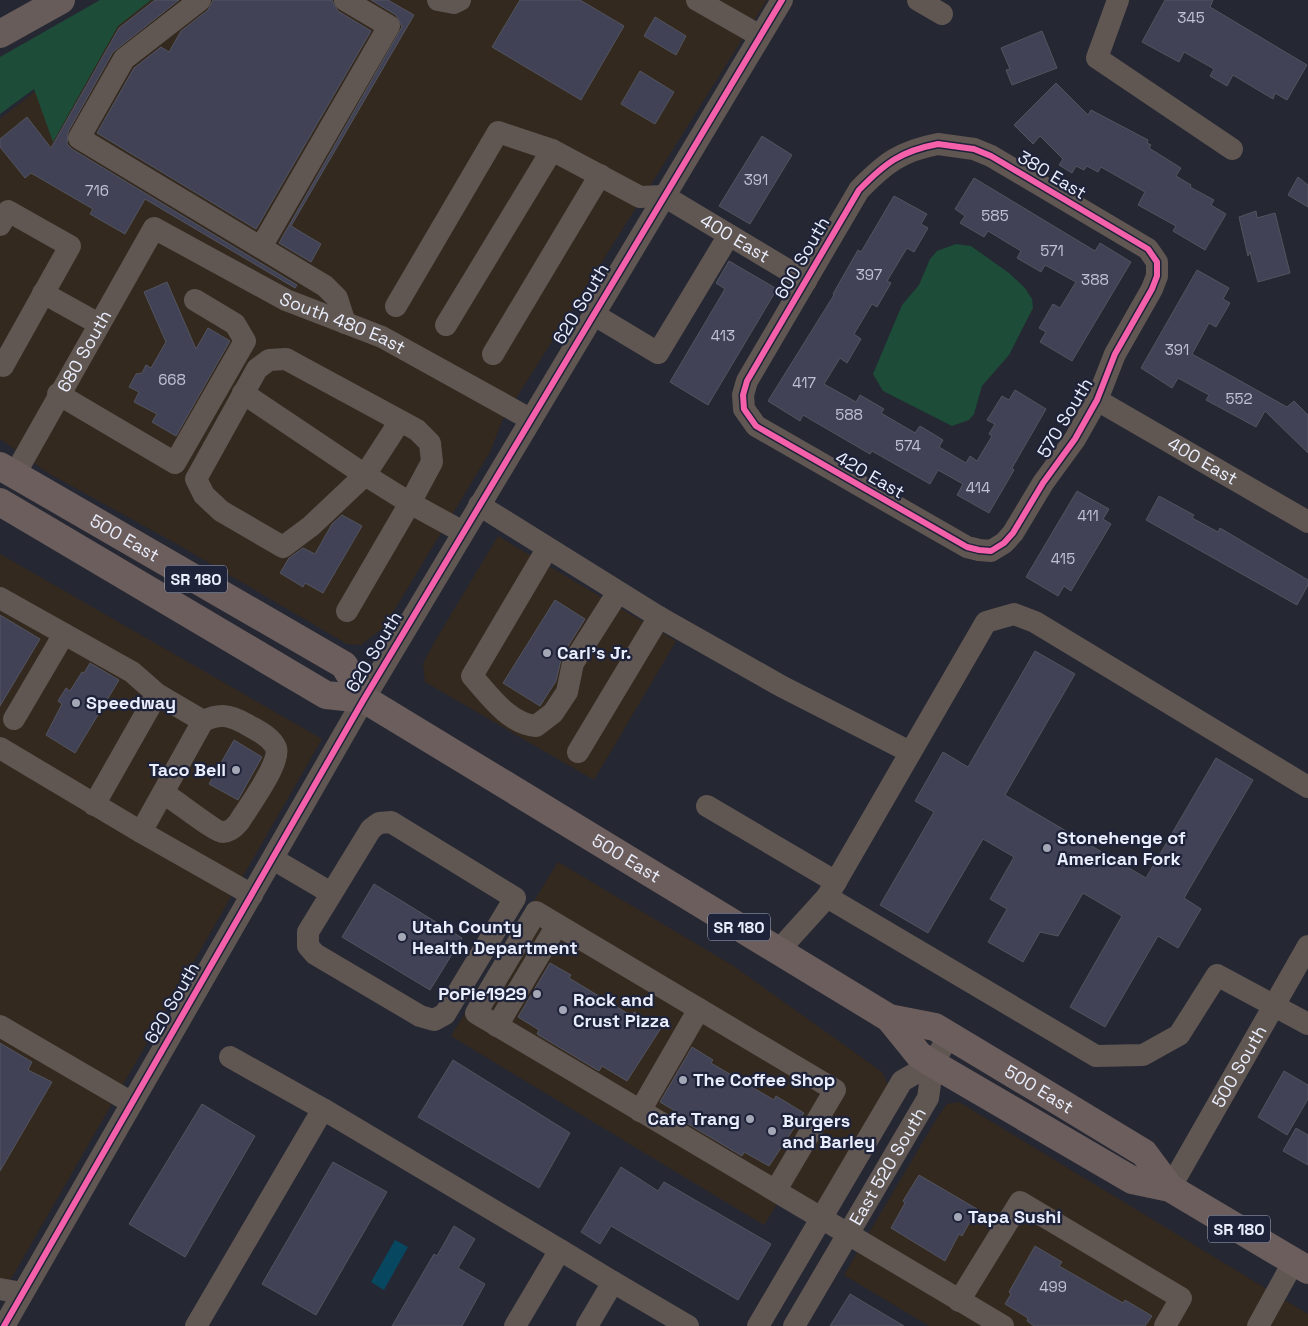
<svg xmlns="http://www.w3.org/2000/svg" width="1308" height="1326" font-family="'Space Grotesk',sans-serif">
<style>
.commercial{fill:#34291f}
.green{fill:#1d4c38}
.water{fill:#084760}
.building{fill:#414256;stroke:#52545e}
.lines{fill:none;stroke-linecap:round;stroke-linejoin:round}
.minor{stroke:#605652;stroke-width:22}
.major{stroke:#6c5e5c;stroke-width:28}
.highway{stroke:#685c5a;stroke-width:28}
.cycleway-casing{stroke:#1f2339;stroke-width:9}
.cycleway{stroke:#f560ab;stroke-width:6}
.poi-dot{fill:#a4a8b6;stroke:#1f2339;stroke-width:2}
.labels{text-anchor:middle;stroke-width:4.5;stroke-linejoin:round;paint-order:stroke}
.number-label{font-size:15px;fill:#bfc2d2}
.shield{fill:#1f2339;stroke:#acb0c2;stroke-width:1}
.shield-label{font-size:16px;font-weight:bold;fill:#e9edfc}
.street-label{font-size:18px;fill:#e9edfc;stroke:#1f2339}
.poi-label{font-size:18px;font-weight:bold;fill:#e9edfc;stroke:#1f2339;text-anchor:start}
</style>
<rect width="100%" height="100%" fill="#252733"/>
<g class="commercial">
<polygon points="137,0 767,0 503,419 490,452 384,627 361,645 347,644 175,543 48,473 0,439 0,119 33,93 116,15"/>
<polygon points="498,536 676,641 594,780 425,682 423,664 435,641"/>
<polygon points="0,554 322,739 0,1298"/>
<polygon points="558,862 732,965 882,1072 889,1087 820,1205 788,1186 764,1225 451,1036"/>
<polygon points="959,1102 1308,1314 1308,1326 929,1326 844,1275 937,1118 947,1104"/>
</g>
<g class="green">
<polygon points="100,0 151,0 118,26 53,142 34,89 0,114 0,57"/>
<polygon points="956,244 971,246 1009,273 1025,288 1032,299 1033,308 1009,355 982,386 974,414 969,420 952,426 883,391 873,374 902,305 919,285 930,259 937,251"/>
</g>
<polygon class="water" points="395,1240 408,1247 384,1290 371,1282"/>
<g class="building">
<polygon points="155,0 179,0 113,52 68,132 67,144 72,149 297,285 295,288 145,199 125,234 90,214 93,209 31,173 25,178 0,147 0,139 27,117 51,148 119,28"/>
<polygon points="213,0 332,0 338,11 371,31 256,229 97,133 134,68 161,47 169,52 181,31 208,10"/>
<polygon points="371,0 388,0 414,15 291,226 321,244 311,262 279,243 402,27 396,15"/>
<polygon points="520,0 580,0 624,26 581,100 492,47"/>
<polygon points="1165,0 1213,0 1210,7 1307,65 1287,100 1275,93 1273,99 1233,75 1227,86 1210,76 1214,69 1184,52 1179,62 1142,42"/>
<polygon points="655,17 686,36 676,55 644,36"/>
<polygon points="1042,31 1057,68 1012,85 1006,70 1010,69 1001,48"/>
<polygon points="640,71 674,92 655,124 621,104"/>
<polygon points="1056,83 1088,115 1091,110 1148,140 1147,143 1151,145 1149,148 1181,168 1176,176 1191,185 1190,187 1214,200 1211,205 1226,214 1205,250 1173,231 1176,226 1138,205 1145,192 1101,167 1098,172 1087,166 1084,170 1076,166 1072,173 1059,165 1063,159 1040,136 1033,144 1014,125"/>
<polygon points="762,136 792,155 750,224 719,206"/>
<polygon points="1298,177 1308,185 1308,207 1288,195"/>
<polygon points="974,178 1095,251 1100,243 1131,262 1072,361 1040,342 1046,332 1039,328 1053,304 1060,308 1076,282 1045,265 1041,272 1017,258 1021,251 988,231 984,237 960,223 965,216 955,209"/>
<polygon points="894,196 927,214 921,224 928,228 914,252 907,248 887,281 891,283 877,307 872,304 854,334 861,339 847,363 840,358 824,384 856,402 860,395 884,409 881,413 915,433 920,426 943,440 939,447 966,463 970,456 977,461 992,436 989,434 995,424 987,420 1002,396 1009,400 1015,390 1046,409 1012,468 1014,470 989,513 957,495 963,484 938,470 930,484 872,451 870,454 803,415 800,421 768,401 834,295 833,294 858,250 861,252"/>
<polygon points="1256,211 1257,218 1275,213 1290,273 1258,282 1250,252 1248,256 1239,217"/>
<polygon points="729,261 777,289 708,405 670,382 725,289 716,283"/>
<polygon points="1197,270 1229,288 1223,299 1230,303 1216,327 1209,323 1192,354 1287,407 1294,401 1308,415 1308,453 1265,411 1256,427 1206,400 1209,395 1178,378 1172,388 1141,368"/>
<polygon points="167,282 196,349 208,328 230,341 176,436 152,422 157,414 134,402 139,392 129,387 136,374 142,373 146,365 151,368 166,342 144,292"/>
<polygon points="1077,491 1109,509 1103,519 1111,524 1071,591 1064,586 1058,596 1026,577"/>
<polygon points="1159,496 1194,515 1192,518 1218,532 1220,528 1308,580 1308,585 1297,605 1146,520"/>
<polygon points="342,515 362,526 323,593 305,583 303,587 280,573 289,558 303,548 315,554 332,524"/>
<polygon points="555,600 585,619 562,656 556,681 540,706 503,683"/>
<polygon points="0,615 40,639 0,706"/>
<polygon points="1035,651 1075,674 1005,795 1146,878 1216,758 1253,780 1184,898 1201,909 1178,948 1158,936 1105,1027 1070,1007 1122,916 1083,893 1058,936 1040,932 1023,962 988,942 1007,909 990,899 1014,857 983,839 928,933 880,905 934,812 915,801 943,752 968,767"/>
<polygon points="90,663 119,680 75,753 46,735 62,704 58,701 66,688 70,691 82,672 84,673"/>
<polygon points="234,740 262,757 238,800 209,784"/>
<polygon points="374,884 462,938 430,990 342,937"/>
<polygon points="550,963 571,975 569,978 632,1016 634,1012 661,1028 627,1081 602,1066 599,1071 537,1034 539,1030 518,1017"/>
<polygon points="0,1043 32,1062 28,1070 52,1082 0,1171"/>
<polygon points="692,1047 713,1060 711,1063 774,1100 776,1096 804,1113 769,1166 744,1152 742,1156 678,1118 680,1114 660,1102"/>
<polygon points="453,1060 570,1133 539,1188 418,1117"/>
<polygon points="1284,1071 1308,1085 1308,1099 1287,1135 1258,1117"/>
<polygon points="202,1104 255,1136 185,1257 129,1224"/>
<polygon points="1296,1128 1308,1135 1308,1165 1283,1151"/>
<polygon points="333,1162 387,1192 316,1315 262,1284"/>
<polygon points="621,1167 658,1191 664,1182 771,1244 738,1300 611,1226 600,1244 581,1232"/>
<polygon points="919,1175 977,1209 962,1236 959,1234 945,1261 891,1228 905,1203 903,1201"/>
<polygon points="454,1226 475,1239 458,1268 485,1284 462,1326 392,1326 434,1254 437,1256"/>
<polygon points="1035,1246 1062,1262 1059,1266 1123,1303 1125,1300 1152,1316 1145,1326 1034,1326 1027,1321 1028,1318 1005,1304 1011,1294 1009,1292"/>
<polygon points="850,1294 904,1326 830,1326"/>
</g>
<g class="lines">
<g class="minor">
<polyline points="200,0 124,59 79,138 325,286 337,298 345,323"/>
<polyline points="438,0 454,3 460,0"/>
<polyline points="697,0 760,36"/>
<polyline points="918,0 942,14"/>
<polyline points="1118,0 1097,58 1232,149"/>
<path d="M938,144L974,149L991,156L1148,249L1157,262V276L1152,289L1115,354L1097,400L1075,439L1043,483L1013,533L1004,543L991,551L979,550L967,547L756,426L744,409L743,395L747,381L859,190C885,163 901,151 938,144Z"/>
<polyline points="0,225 8,211 70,246 3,366 0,364"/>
<polyline points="261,247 389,26 345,0"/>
<polyline points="43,293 99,324"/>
<path id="s1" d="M396,306L498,132L552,150L640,197L664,196L806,281"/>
<polyline points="593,314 658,353 729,235"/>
<polyline points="446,325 552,150"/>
<polyline points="493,354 600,175"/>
<polygon points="286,359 417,430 430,443 432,462 410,503 365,475 311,526 283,547 221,511 204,495 196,479 257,369 269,360"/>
<polyline points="243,393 365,475 400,421"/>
<polyline points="58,394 175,463 245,341 235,324 195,300"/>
<path id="s2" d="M1097,400L1308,522"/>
<path id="s3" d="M15,474L154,228L286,300L382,337L530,419"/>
<polyline points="479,505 659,617 781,686 910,752"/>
<path d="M547,549L472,676C489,695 509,724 536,726L553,713L567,692L573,663L618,592"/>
<polyline points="0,598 132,672 157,694 203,721 141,832"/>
<polyline points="347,611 410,503 463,532"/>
<polyline points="14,719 64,634"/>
<polyline points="0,748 141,832 252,895"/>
<polyline points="578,752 659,617"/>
<path d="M163,793C174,799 215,832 223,832C230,832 235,827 239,822C247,809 282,761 276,748C271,736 256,730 246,724C230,715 220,713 203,721"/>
<polyline points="94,805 157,694"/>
<polyline points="707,806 836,882"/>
<polygon points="391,822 515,898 445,1014 434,1020 420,1016 315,954 308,946 308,932 371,829 379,823"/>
<polyline points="273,859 331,893"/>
<polyline points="827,897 1096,1056 1143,1055 1179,1035 1217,975 1308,1024"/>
<polyline points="778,951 827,897 986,622 1014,614 1035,622 1308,787"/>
<polyline points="0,1026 132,1103"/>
<polyline points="497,1026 557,925"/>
<polyline points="230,1057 323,1109"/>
<polyline points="640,1111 699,1009"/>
<path id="s4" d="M1170,1188L1308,946"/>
<polyline points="776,1190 835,1090 536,912 476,1013 1003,1326"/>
<polyline points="560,1250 613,1282"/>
<polyline points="0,1289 22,1293"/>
<polyline points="959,1301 1020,1202 1181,1298 1165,1326"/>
<polyline points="4,1326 364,699 782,0"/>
<polyline points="196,1326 323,1109 560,1250 515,1326"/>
<polyline points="587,1326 613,1282 688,1326"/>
<polyline points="758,1326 902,1081 933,1063"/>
<path id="s5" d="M794,1326L928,1098L933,1063L949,1036"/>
<polyline points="1258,1326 1294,1261"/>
</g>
<g class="major">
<path id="s6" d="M0,466L344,665L364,699"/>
<path id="s7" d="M0,502L326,695L364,699L889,1018L919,1055L930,1062L1132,1180L1170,1188L1308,1270"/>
<path id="s8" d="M889,1018L935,1027L1045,1093L1144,1153L1170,1188"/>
</g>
<polyline class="highway" points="0,34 61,0"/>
<g class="cycleway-casing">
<g id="cycleway">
<path d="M938,144L974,149L991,156L1148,249L1157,262V276L1152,289L1115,354L1097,400L1075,439L1043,483L1013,533L1004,543L991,551L979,550L967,547L756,426L744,409L743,395L747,381L859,190C885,163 901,151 938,144Z"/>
<polyline points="4,1326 364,699 782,0"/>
</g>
</g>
<use href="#cycleway" class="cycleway"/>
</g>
<g class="poi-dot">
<circle cx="547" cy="653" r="5"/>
<circle cx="76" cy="703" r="5"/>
<circle cx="236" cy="770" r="5"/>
<circle cx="1047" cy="848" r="5"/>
<circle cx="402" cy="937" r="5"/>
<circle cx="537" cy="994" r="5"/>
<circle cx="563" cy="1010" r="5"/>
<circle cx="683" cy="1080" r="5"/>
<circle cx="750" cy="1119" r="5"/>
<circle cx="772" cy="1131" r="5"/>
<circle cx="958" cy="1217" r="5"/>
</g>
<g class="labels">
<g class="number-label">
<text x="1191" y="23">345</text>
<text x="756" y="185">391</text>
<text x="97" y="196">716</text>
<text x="995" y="221">585</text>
<text x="1052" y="256">571</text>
<text x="869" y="280">397</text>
<text x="1095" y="285">388</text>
<text x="723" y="341">413</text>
<text x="1177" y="355">391</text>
<text x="172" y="385">668</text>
<text x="804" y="388">417</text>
<text x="1239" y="404">552</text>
<text x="849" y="420">588</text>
<text x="908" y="451">574</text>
<text x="978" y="493">414</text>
<text x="1088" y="521">411</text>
<text x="1063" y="564">415</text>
<text x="1053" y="1292">499</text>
</g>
<g class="shield">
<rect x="165" y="565.5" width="62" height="27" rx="4"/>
<rect x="708" y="913.5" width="62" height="27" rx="4"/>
<rect x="1208" y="1215.5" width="62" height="27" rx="4"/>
</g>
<g class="shield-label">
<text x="196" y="585">SR 180</text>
<text x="739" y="933">SR 180</text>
<text x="1239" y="1235">SR 180</text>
</g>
<g class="street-label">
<text transform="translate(1052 175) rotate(31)" y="6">380 East</text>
<text dy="6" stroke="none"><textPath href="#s1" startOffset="465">400 East</textPath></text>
<text transform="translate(802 258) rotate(-60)" y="6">600 South</text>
<text transform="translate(581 304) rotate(-59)" y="6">620 South</text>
<text dy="6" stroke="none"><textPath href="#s3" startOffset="494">South 480 East</textPath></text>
<text dy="6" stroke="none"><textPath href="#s3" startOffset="141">680 South</textPath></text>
<text transform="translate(1065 418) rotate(-59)" y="6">570 South</text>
<text dy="6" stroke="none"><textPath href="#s2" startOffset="122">400 East</textPath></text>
<text transform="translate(870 475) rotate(30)" y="6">420 East</text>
<text dy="6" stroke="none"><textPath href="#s6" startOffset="144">500 East</textPath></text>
<text transform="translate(374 652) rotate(-59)" y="6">620 South</text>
<text dy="6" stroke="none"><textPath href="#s7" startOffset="724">500 East</textPath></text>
<text transform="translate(172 1003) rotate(-60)" y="6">620 South</text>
<text dy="6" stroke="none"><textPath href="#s4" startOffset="140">500 South</textPath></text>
<text dy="6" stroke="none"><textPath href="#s8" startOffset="168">500 East</textPath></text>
<text dy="6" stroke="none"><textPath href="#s5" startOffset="185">East 520 South</textPath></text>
</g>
<g class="poi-label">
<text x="557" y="659">Carl's Jr.</text>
<text x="86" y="709">Speedway</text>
<text x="226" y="776" text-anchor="end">Taco Bell</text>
<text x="1057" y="844">Stonehenge of<tspan x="1057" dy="21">American Fork</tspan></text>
<text x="412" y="933">Utah County<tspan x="412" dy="21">Health Department</tspan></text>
<text x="527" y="1000" text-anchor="end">PoPie1929</text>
<text x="573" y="1006">Rock and<tspan x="573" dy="21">Crust Pizza</tspan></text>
<text x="693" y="1086">The Coffee Shop</text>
<text x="740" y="1125" text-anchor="end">Cafe Trang</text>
<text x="782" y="1127">Burgers<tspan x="782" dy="21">and Barley</tspan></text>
<text x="968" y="1223">Tapa Sushi</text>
</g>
</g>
</svg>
